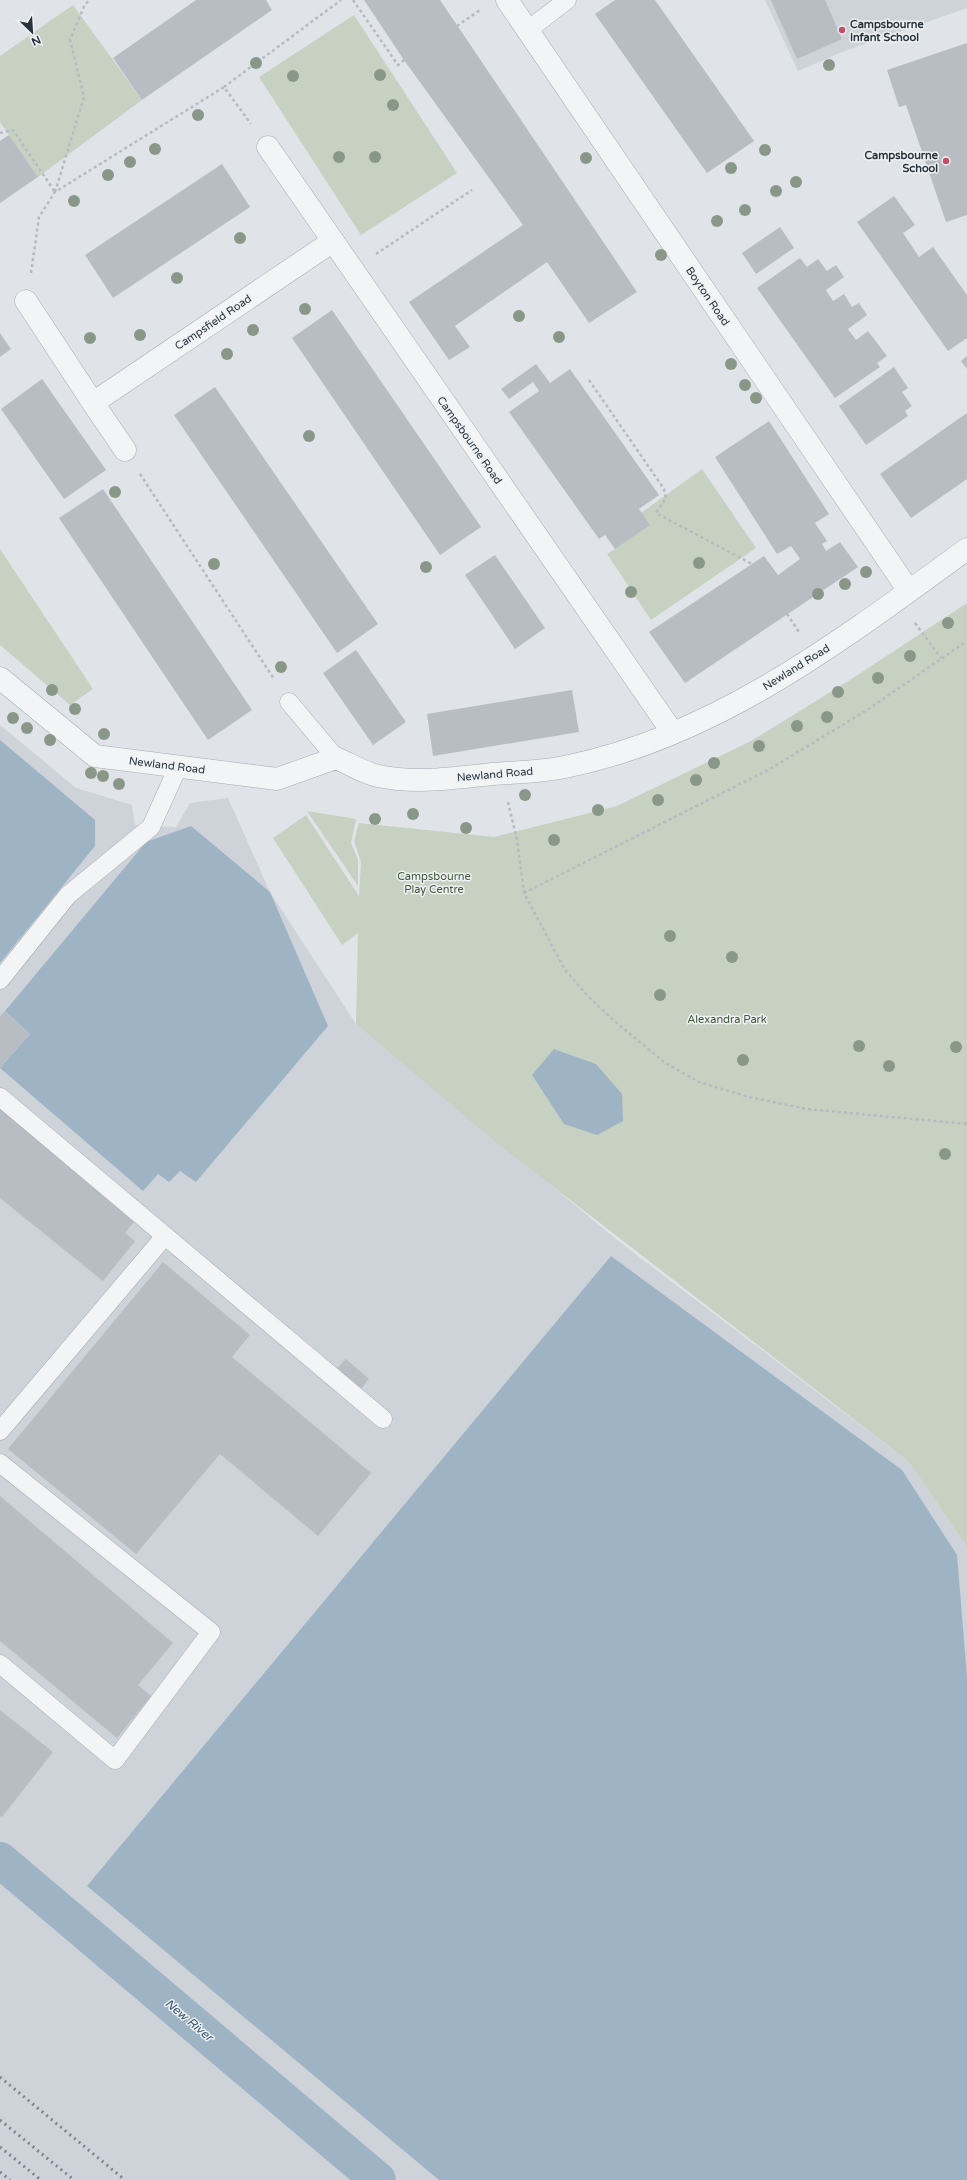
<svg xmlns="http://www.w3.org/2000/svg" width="967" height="2180" font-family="'Varela Round',sans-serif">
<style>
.built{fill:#ced3d9}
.green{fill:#c7d1c2}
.water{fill:#9eb4c4}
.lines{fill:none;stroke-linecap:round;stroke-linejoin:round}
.canal{stroke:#9eb4c4;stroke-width:36}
.building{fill:#b8bdc4}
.lane-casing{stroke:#a6abb1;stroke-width:19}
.street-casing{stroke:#a6abb1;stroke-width:23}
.path{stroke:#b6babe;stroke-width:2.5;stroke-dasharray:3 3;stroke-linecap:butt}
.lane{stroke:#f2f4f6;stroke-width:18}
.street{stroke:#f2f4f6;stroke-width:22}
.rail{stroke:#7b8590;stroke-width:3;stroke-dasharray:2 4;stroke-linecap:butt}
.tree{fill:#899788}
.poi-dot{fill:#c1506b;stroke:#eff2f5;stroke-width:1.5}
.labels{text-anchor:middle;stroke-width:3;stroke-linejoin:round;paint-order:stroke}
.poi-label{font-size:11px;font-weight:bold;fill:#2a333d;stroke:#eff2f5;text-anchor:start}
.street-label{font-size:11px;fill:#2a333d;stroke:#eff2f5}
.park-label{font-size:11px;fill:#415839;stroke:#eff2f5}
.water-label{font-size:12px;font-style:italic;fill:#38546d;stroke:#eff2f5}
</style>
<rect width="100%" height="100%" fill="#e0e4e8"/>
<g class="built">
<polygon points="765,0 967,0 967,8 842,52 798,71"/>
<polygon points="0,725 76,788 132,805 135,825 176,827 190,803 228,798 270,892 356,1024 617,1240 909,1462 967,1547 967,2180 0,2180"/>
</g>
<g class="green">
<polygon points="73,5 142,100 38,177 0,122 0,56"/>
<polygon points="354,15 457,173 361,235 259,77"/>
<polygon points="702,469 756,548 651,620 607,554 615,549 641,513"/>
<polygon points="0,549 93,689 70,705 0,645"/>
<polygon points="967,603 967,1547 909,1462 499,1145 356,1024 358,933 342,945 273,838 306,815 359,896 361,862 354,841 359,823 494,837 617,806 751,741 850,680"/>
<polygon points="307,811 356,819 351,843 358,860 358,886"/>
</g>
<g class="water">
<polygon points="0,740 95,820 95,846 0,963"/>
<polygon points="191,826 270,892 328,1026 196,1182 180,1171 169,1182 158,1174 143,1191 0,1068 30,1034 5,1011 146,842"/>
<polygon points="554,1049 596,1064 622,1094 623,1121 597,1135 564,1124 532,1075"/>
<polygon points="611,1256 902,1470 957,1555 967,1676 967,2180 439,2180 87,1886"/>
</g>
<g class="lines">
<polyline class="canal" points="0,1860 378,2180"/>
</g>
<g class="building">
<polygon points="196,0 266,0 272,10 142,100 113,58"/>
<polygon points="364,0 440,0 637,292 589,323 547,262 455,326 470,347 449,360 409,302 523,225 404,60"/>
<polygon points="615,0 655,0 754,141 707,173 595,14"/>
<polygon points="771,0 825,0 842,39 797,59"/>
<polygon points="967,43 967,215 946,222 906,105 899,107 887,70"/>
<polygon points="9,135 38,177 0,203 0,141"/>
<polygon points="222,164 250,207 113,298 85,255"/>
<polygon points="894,196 915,225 903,233 919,257 933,247 967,295 967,338 948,351 857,222"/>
<polygon points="780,227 794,248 756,274 742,253"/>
<polygon points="800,258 807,267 818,259 827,271 836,265 844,277 826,290 833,301 844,294 852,307 859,303 867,315 848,329 856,340 868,331 887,356 877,363 880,367 835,398 757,288"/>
<polygon points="332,310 481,527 440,555 292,338"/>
<polygon points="0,333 11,349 0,357"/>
<polygon points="967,356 967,369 961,361"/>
<polygon points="536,364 550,383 570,369 659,495 639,509 650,525 615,549 605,535 599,539 509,412 539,391 533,382 509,399 501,389"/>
<polygon points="894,367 908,388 902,392 912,406 905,411 908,416 866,445 839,406"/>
<polygon points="42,379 106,470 64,499 1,409"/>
<polygon points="215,387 378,624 337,653 174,415"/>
<polygon points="967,413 967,479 911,518 880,474"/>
<polygon points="769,421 829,514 815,523 827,541 822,544 826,551 840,542 858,567 685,683 649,632 764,556 778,575 800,559 791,546 777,554 715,457"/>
<polygon points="103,489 252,710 208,740 59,518"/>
<polygon points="495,555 545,628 515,649 465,575"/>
<polygon points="356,650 406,722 373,745 323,673"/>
<polygon points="572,690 579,732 433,756 427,714"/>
<polygon points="5,1011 30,1034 0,1068 0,1016"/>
<polygon points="0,1109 134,1222 125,1233 135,1241 103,1281 0,1198"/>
<polygon points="163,1262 250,1335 232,1357 371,1473 318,1536 220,1454 136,1554 8,1449"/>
<polygon points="346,1359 369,1379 360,1390 335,1370"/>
<polygon points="0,1496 173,1643 138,1685 151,1696 117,1738 0,1641"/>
<polygon points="0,1710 53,1752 2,1817 0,1816"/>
</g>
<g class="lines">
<g class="lane-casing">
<g id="lane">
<polyline points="528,30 567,0"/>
<polyline points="289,702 336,758"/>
<polyline points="0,980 68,895 151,827 178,767"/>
<polyline points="0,1097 383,1419"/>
<polyline points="0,1431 165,1236"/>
<polyline points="0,1463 211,1632 115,1760 0,1664"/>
</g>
</g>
<g class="street-casing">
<g id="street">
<polyline points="507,0 909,591"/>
<polyline points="268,147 673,733"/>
<polyline points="26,301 93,403 333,241"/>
<polyline points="93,403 125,450"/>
<path d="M0,678L95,756L277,779L336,758C350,764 364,773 378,776C416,784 454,778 493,774C518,772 544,772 569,766C719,735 846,637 967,549"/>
</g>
</g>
<g class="path">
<polyline points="353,0 398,65 404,60"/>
<polyline points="457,26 480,10"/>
<polyline points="224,87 341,0"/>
<polyline points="0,133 13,130 55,192"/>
<polyline points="55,192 84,97 70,40 85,4 90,0"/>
<polyline points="376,254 472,190"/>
<polyline points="31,273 39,217 55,192 224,87 251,124"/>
<polyline points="589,380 664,489 666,498 656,513 752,564"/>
<polyline points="140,474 274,679"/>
<polyline points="787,614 799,632"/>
<polyline points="915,623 941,658"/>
<polyline points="508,802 517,840 524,893 565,970 587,995 612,1019 664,1062 699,1082 749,1097 807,1109 967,1124"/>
<polyline points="524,893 770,769 867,710 967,641"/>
</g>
<use href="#lane" class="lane"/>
<use href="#street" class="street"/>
<g class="rail">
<polyline points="0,2077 125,2180"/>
<polyline points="0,2120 74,2180"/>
<polyline points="0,2147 41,2180"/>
<polyline points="0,2172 10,2180"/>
</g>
</g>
<g class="tree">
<circle cx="256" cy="63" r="6"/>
<circle cx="829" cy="65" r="6"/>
<circle cx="380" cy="75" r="6"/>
<circle cx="293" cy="76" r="6"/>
<circle cx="393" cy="105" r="6"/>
<circle cx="198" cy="115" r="6"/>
<circle cx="155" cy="149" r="6"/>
<circle cx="765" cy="150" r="6"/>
<circle cx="339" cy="157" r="6"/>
<circle cx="375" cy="157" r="6"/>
<circle cx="586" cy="158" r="6"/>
<circle cx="130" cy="162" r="6"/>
<circle cx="731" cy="168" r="6"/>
<circle cx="108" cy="175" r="6"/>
<circle cx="796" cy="182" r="6"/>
<circle cx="776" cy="191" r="6"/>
<circle cx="74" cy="201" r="6"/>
<circle cx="745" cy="210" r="6"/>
<circle cx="717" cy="221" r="6"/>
<circle cx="240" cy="238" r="6"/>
<circle cx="661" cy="255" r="6"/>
<circle cx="177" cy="278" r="6"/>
<circle cx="305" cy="309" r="6"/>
<circle cx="519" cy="316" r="6"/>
<circle cx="253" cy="330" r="6"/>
<circle cx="140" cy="335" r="6"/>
<circle cx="559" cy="337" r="6"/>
<circle cx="90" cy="338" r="6"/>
<circle cx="227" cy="354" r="6"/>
<circle cx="731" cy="364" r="6"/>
<circle cx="745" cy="385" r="6"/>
<circle cx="756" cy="398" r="6"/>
<circle cx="309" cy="436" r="6"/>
<circle cx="115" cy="492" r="6"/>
<circle cx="699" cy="563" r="6"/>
<circle cx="214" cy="564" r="6"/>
<circle cx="426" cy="567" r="6"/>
<circle cx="866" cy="572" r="6"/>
<circle cx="845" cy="584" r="6"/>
<circle cx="631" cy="592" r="6"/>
<circle cx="818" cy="594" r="6"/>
<circle cx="948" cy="623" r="6"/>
<circle cx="910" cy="656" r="6"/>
<circle cx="281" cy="667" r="6"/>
<circle cx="878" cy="678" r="6"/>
<circle cx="52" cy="690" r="6"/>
<circle cx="838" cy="692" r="6"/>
<circle cx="75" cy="709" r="6"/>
<circle cx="827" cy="717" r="6"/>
<circle cx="13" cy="718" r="6"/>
<circle cx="797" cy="726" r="6"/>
<circle cx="27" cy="728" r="6"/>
<circle cx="104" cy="734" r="6"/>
<circle cx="50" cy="740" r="6"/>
<circle cx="759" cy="746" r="6"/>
<circle cx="714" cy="763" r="6"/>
<circle cx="91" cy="773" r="6"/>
<circle cx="103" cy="776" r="6"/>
<circle cx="696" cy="780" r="6"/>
<circle cx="119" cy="784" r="6"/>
<circle cx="525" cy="795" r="6"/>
<circle cx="658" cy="800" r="6"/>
<circle cx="598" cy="810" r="6"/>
<circle cx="413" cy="814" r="6"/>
<circle cx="375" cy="819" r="6"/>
<circle cx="466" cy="828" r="6"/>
<circle cx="554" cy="840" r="6"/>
<circle cx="670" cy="936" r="6"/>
<circle cx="732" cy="957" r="6"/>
<circle cx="660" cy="995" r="6"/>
<circle cx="859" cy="1046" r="6"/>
<circle cx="956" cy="1047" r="6"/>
<circle cx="743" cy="1060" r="6"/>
<circle cx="889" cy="1066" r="6"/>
<circle cx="945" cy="1154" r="6"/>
</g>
<g class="poi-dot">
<circle cx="842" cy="30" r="4"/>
<circle cx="946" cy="161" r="4"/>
</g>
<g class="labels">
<g class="poi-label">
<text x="850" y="28">Campsbourne<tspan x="850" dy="13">Infant School</tspan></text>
<text x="938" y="159" text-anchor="end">Campsbourne<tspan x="938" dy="13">School</tspan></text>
</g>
<g class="street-label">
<text transform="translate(708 296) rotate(56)" y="4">Boyton Road</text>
<text transform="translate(213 322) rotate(-34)" y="4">Campsfield Road</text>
<text transform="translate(470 440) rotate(55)" y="4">Campsbourne Road</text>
<text transform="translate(796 667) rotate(-32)" y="4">Newland Road</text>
<text transform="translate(167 765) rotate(7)" y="4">Newland Road</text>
<text transform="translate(495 774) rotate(-5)" y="4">Newland Road</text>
</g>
<g class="park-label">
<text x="434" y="880">Campsbourne<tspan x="434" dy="13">Play Centre</tspan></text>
<text x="727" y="1023">Alexandra Park</text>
</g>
<g class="water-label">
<text transform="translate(189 2020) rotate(40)" y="4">New River</text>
</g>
</g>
<g transform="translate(32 32) rotate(155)" stroke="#eff2f5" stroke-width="3" paint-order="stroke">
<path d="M0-3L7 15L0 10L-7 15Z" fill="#2a333d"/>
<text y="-6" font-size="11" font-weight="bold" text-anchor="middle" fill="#2a333d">N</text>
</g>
</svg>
